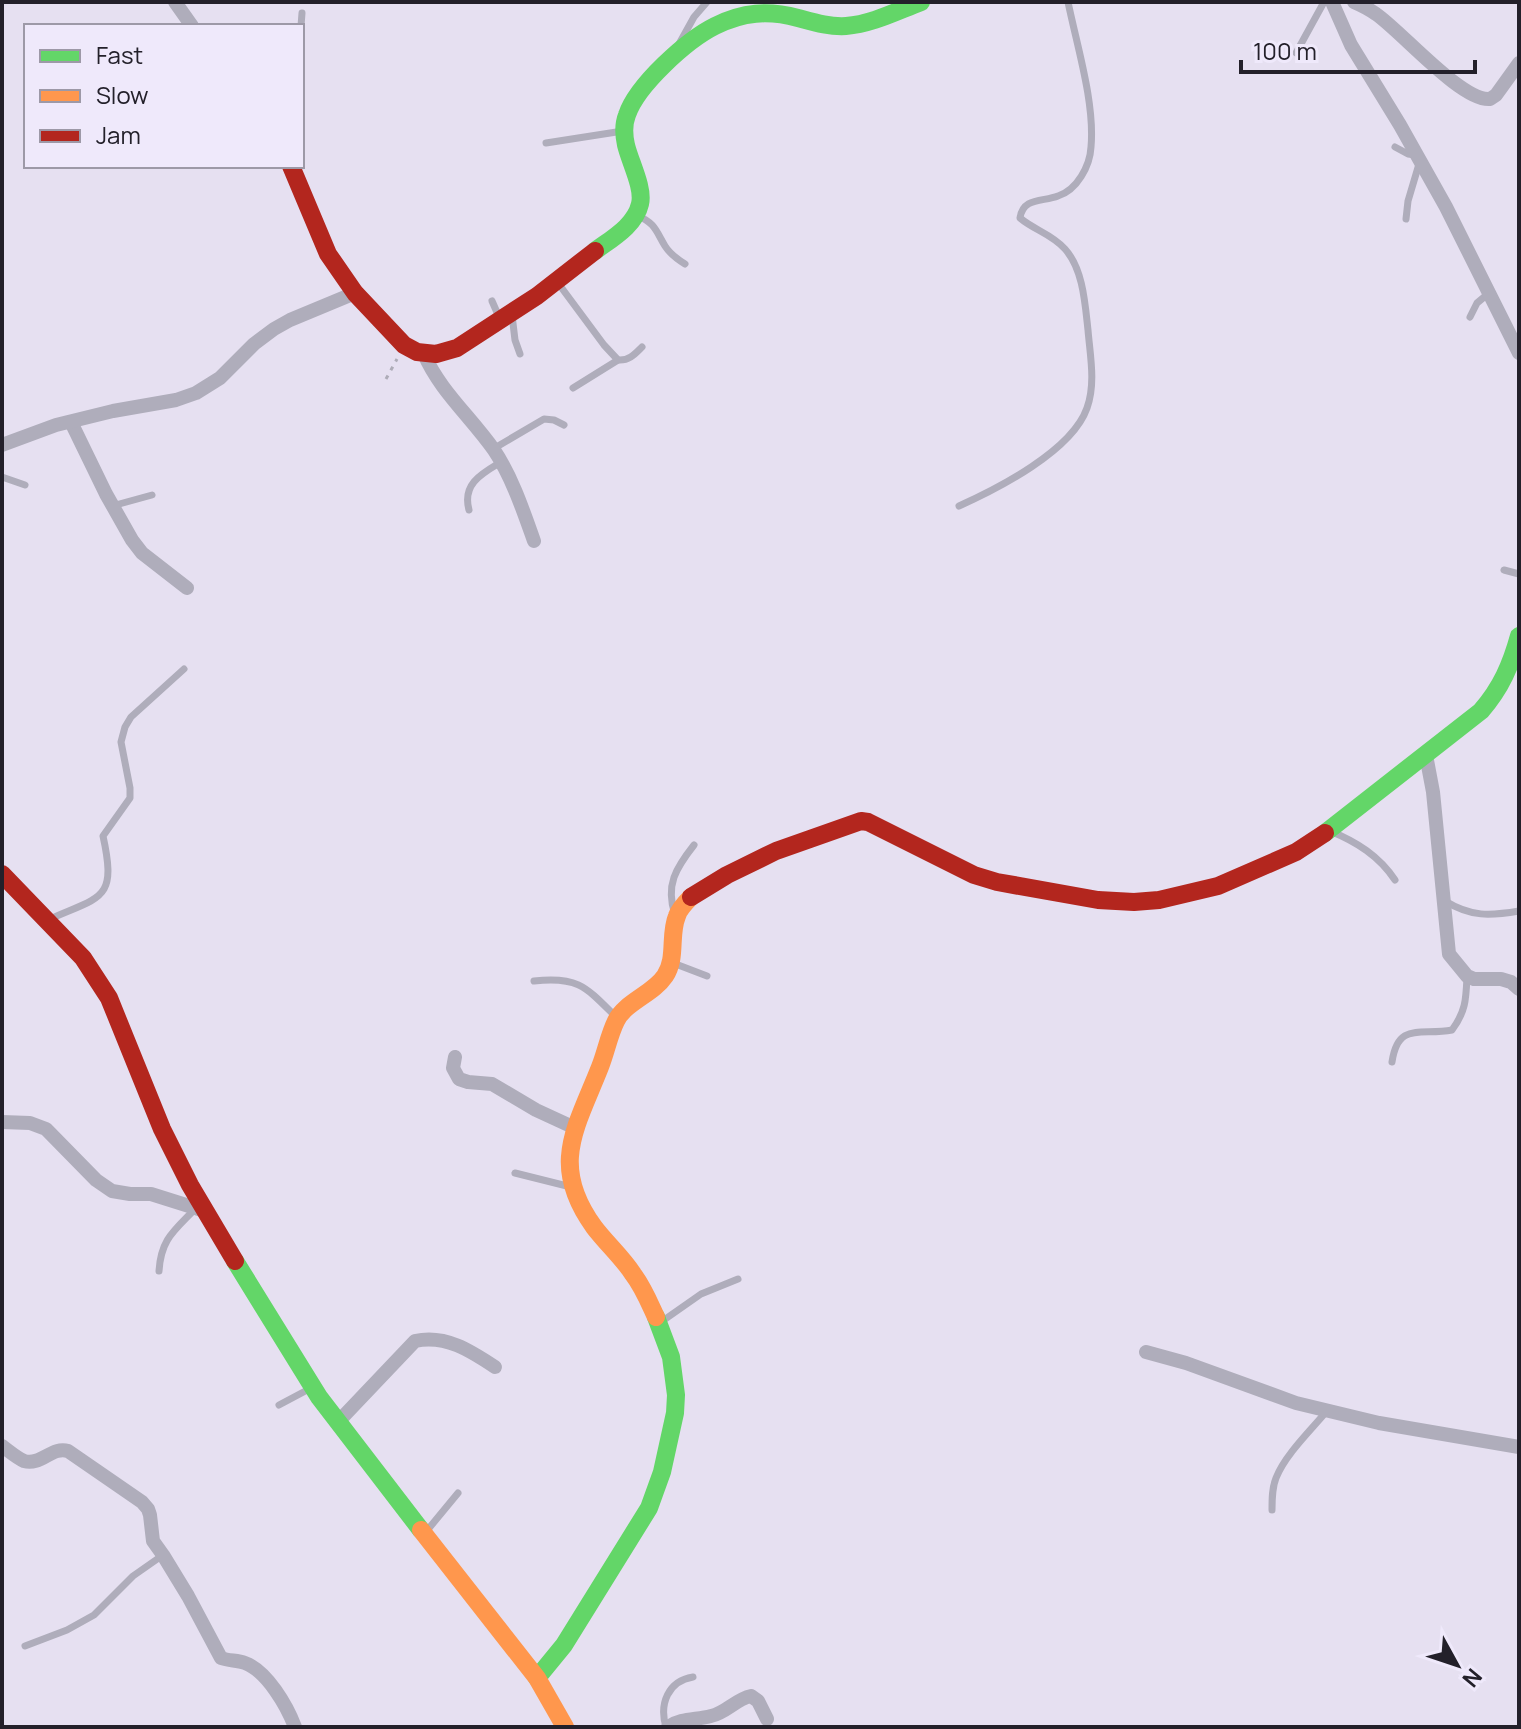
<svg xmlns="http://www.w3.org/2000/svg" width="1521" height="1729" font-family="Manrope,sans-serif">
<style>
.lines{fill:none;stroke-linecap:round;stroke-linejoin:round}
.path{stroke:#aeacb8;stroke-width:3;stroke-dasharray:4 6;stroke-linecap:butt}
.lane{stroke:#afadbb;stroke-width:7}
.street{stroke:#afadbb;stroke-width:14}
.fast{stroke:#63d668;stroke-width:18}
.slow{stroke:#ff974d;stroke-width:18}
.jam{stroke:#b3261e;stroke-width:18}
</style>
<rect width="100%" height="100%" fill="#e6e0f1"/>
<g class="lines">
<polyline class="path" points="386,379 397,359"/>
<g class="lane">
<polyline points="301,26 302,13"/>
<polyline points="679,44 694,17 707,2"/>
<polyline points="1296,53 1324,2"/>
<polyline points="546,143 623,131"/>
<polyline points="1395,147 1408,154 1415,155"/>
<path d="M638,216C655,223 656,231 665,246C670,254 677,259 685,264"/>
<polyline points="1406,219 1408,201 1419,164"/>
<path d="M558,283L604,345L618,360C629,361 635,354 642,347"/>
<polyline points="492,301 499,317"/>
<polyline points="512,315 515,340 520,354"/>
<polyline points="1470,317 1477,303 1489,293"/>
<polyline points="573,388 618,360"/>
<polyline points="493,449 544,419 554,420 564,425"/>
<polyline points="2,477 25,485"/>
<polyline points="112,506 152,495"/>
<path d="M959,506C997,489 1072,451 1087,408C1096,383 1090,355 1088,330C1085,303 1083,269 1065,249C1052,234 1034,230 1020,218C1023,197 1043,202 1058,196C1077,190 1090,166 1091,147C1095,103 1077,46 1068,2"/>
<path d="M469,510C462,484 481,474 501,462"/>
<polyline points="1504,570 1519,574"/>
<path d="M1330,831C1357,842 1379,856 1395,880"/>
<path d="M1445,901C1471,917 1490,916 1519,911"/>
<path d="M675,915C665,885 676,868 694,845"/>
<path d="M50,919C102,896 117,900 103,836L130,798V788L121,742L125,727L131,717L184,669"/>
<polyline points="673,963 707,976"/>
<path d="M534,981C578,976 586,987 616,1017"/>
<path d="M1392,1062C1398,1021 1421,1036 1452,1030C1466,1011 1466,999 1467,976"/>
<polyline points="515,1173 571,1187"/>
<path d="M159,1271C161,1239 174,1231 195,1209"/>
<polyline points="661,1322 701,1294 738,1279"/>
<polyline points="279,1405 311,1388"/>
<path d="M1272,1510C1272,1499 1272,1488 1276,1478C1285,1455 1310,1431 1326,1412"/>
<polyline points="425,1533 458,1493"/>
<polyline points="25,1646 67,1630 94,1615 133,1576 163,1555"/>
<path d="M666,1727C659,1704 668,1681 693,1677"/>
</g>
<g class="street">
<polyline points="175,2 192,26"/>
<polyline points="1332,2 1351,45 1400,125 1446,207 1519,353"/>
<path d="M1354,2C1361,5 1369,9 1376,14C1401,31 1462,102 1490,99L1496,95L1519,63"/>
<path d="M424,354C440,391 471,417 494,450C512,477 523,510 534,541"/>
<polyline points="71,422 106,494 132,540 142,553 187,588"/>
<polyline points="2,445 56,425 113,411 176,400 196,393 220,378 254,344 274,329 290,320 355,293"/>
<polyline points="1426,755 1433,792 1449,954 1467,976 1474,979 1501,979 1511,982 1519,989"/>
<polyline points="455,1057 453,1068 459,1079 468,1082 492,1084 536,1110 575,1128"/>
<polyline points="2,1122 30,1123 46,1129 96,1180 112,1191 130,1194 151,1194 205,1211"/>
<polyline points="1146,1352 1186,1363 1296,1403 1379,1423 1519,1447"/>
<path d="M338,1422L415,1341C445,1334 471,1351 495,1367"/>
<path d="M2,1446C9,1451 17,1458 24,1461C41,1466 52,1446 68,1451L142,1502L148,1509L150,1515L153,1541L163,1555L188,1596L221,1658C229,1661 237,1660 245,1663C267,1671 287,1706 295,1727"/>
<path d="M668,1727C681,1718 696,1720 711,1716C726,1713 736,1699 751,1696L758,1701L767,1719"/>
</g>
<g class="fast">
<path d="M595,251C611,239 635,226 640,204C644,188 630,162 626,145C624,136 623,125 627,115C637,85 687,40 715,26C743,12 768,10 798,18C813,22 829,27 846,26C872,24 897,11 921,2"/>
<path d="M1325,833L1481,711C1501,688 1511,665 1519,636"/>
<polyline points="235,1261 319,1397 421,1530"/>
<polyline points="537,1678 564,1645 649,1508 662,1472 675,1413 676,1395 671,1357 656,1317"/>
</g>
<g class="slow">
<path d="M656,1317C649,1302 643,1287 633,1274C622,1257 606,1243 594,1227C549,1165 576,1128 600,1067C606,1052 609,1035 616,1021C625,1002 653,994 665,976C677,958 669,935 677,916C679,909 686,902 691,897"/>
<polyline points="421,1530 537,1678 565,1727"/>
</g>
<g class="jam">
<polyline points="291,166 328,254 355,293 404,345 417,352 436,354 457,348 537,296 595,251"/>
<polyline points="2,874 83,958 109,998 162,1129 190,1185 235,1261"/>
<polyline points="691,897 727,875 776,851 861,821 868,822 974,875 997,882 1098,900 1134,902 1159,900 1218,886 1296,852 1325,833"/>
</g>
</g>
<rect width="1521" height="1729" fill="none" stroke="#23202a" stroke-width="8"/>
<rect x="24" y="24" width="280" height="144" fill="#efe9fb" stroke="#9d99a7" stroke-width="2"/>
<rect x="40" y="50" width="40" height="12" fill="#63d668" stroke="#9d99a7" stroke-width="2"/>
<text x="96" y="64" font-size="24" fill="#23202a">Fast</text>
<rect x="40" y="90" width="40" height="12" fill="#ff974d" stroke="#9d99a7" stroke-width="2"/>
<text x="96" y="104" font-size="24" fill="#23202a">Slow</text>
<rect x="40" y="130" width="40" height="12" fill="#b3261e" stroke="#9d99a7" stroke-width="2"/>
<text x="96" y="144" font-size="24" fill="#23202a">Jam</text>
<g transform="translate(1457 1665) rotate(130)" stroke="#efe9fb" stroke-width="6" paint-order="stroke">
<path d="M0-6L14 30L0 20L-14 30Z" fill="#23202a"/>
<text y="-12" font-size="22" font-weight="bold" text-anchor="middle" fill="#23202a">N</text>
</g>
<path d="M1241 60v12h234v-12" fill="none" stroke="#23202a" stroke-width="4"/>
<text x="1253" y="60" font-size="24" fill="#23202a" stroke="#efe9fb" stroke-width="6" paint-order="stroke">100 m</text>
</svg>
